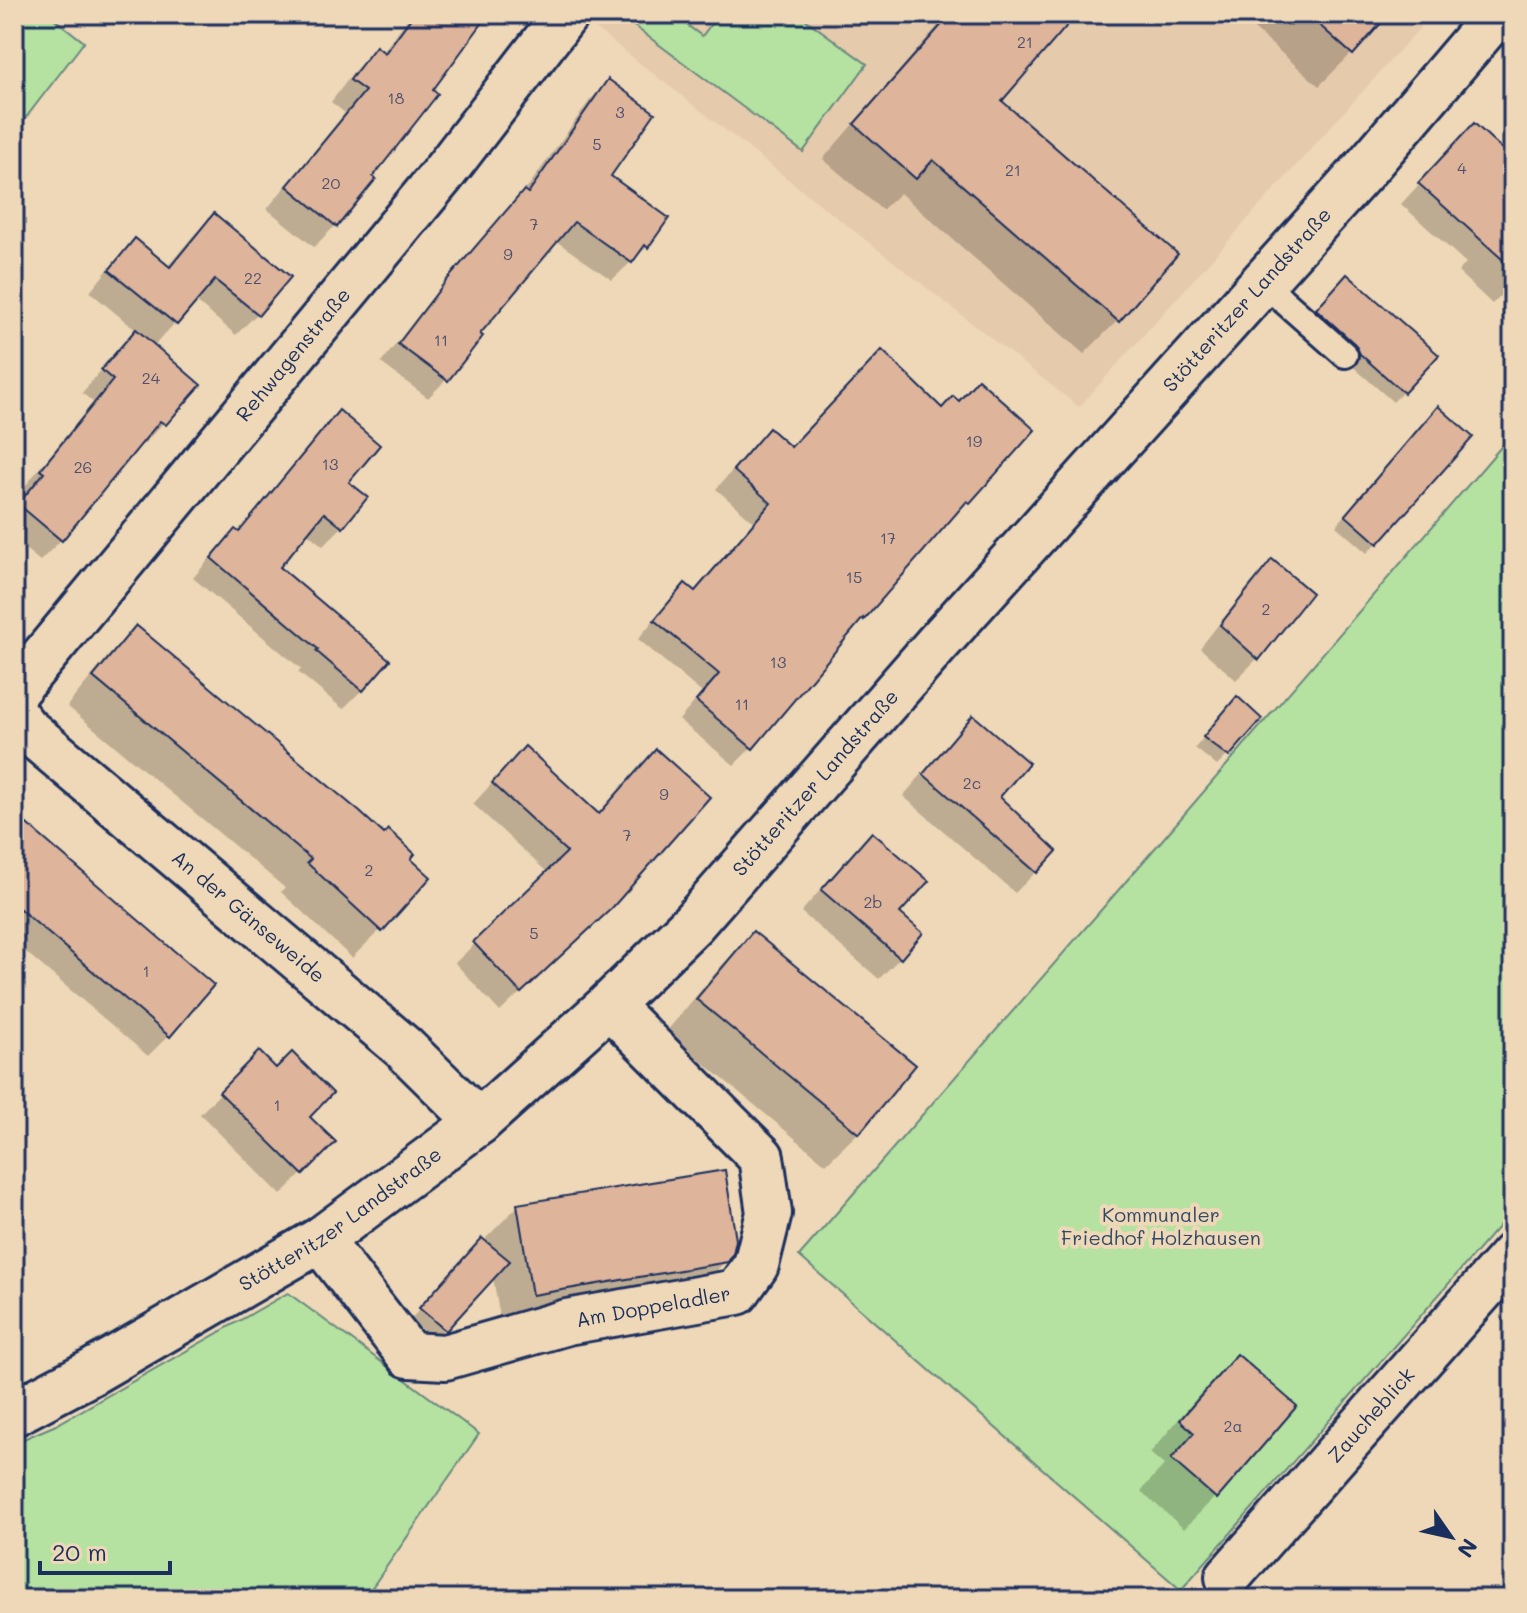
<svg xmlns="http://www.w3.org/2000/svg" width="1527" height="1613" font-family="Mali,sans-serif">
<style>
.built{fill:#e5caac}
.green{fill:#b5e2a0;stroke:#68887f;stroke-width:2}
.shadow{fill:#0003}
.building{fill:#deb49a;stroke:#1b2f5e;stroke-width:2}
.lines{fill:none;stroke-linecap:round;stroke-linejoin:round}
.service-casing{stroke:#1b2f5e;stroke-width:30}
.minor-casing{stroke:#1b2f5e;stroke-width:50}
.tertiary-casing{stroke:#1b2f5e;stroke-width:50}
.service{stroke:#eed8b7;stroke-width:24}
.minor{stroke:#eed8b7;stroke-width:44}
.tertiary{stroke:#eed8b7;stroke-width:44}
.labels{text-anchor:middle;stroke-width:8;stroke-linejoin:round;paint-order:stroke}
.number-label{font-size:16px;fill:#4c506d}
.street-label{font-size:20px;fill:#1b2f5e;stroke:#eed8b7}
.park-label{font-size:20px;fill:#324a68;stroke:#eed8b7}
</style>
<rect width="100%" height="100%" fill="#eed8b7"/>
<filter id="ink" filterUnits="userSpaceOnUse"><feTurbulence type="fractalNoise" baseFrequency=".0125" numOctaves="2"/><feDisplacementMap in="SourceGraphic" scale="16" xChannelSelector="R" yChannelSelector="G"/><feConvolveMatrix kernelMatrix="1 2 1 2 8 2 1 2 1" color-interpolation-filters="sRGB"/></filter>
<g filter="url(#ink)">
<polygon class="built" points="597,14 1432,14 1079,407 590,24"/>
<g class="green">
<polygon points="14,14 48,14 84,42 14,133"/>
<polygon points="624,14 672,14 702,36 719,14 798,14 867,64 803,152 622,17"/>
<polygon points="1513,433 1513,1210 1181,1590 799,1256 1163,839"/>
<polygon points="288,1293 479,1434 364,1599 14,1599 14,1443 56,1425"/>
</g>
<g class="shadow">
<polygon points="411,14 487,14 370,177 373,180 335,226 314,247 267,209 345,113 331,102 355,70 376,49 382,53"/>
<polygon points="948,14 1074,14 999,101 1176,255 1117,321 1084,354 900,193 882,210 823,159"/>
<polygon points="1237,14 1386,14 1352,53 1319,86"/>
<polygon points="608,82 608,176 647,247 612,280 556,241 477,334 480,337 446,380 428,398 381,363 428,303 506,211 525,191 590,100"/>
<polygon points="1455,145 1513,161 1513,283 1492,304 1458,272 1466,263 1401,204"/>
<polygon points="214,215 288,277 257,314 236,335 195,301 153,347 198,385 143,445 140,442 61,540 40,561 14,540 14,500 93,402 82,393 115,353 137,331 90,292 114,262 135,241 167,267 193,236"/>
<polygon points="1337,287 1403,392 1393,402 1350,364 1307,320"/>
<polygon points="958,403 1032,430 968,502 950,520 949,519 863,619 844,637 752,747 734,765 679,720 702,693 638,639 667,604 685,586 694,593 755,523 716,489 751,449 790,449 942,410"/>
<polygon points="339,413 347,482 342,527 323,546 306,532 278,568 362,690 343,709 298,672 301,669 193,578 216,551 235,532 237,533 320,432"/>
<polygon points="1428,419 1377,543 1367,553 1336,526"/>
<polygon points="1272,562 1310,594 1257,659 1236,680 1200,648 1251,583"/>
<polygon points="136,628 380,930 352,958 281,892 285,888 67,706 108,656"/>
<polygon points="1227,709 1227,756 1217,766 1195,748"/>
<polygon points="973,718 997,797 1036,872 1015,893 903,796 952,739"/>
<polygon points="656,752 589,927 500,1012 455,963 548,873 473,804 505,769 597,815"/>
<polygon points="14,816 169,1035 148,1056 14,942"/>
<polygon points="872,834 897,914 900,958 879,979 801,912 851,855"/>
<polygon points="753,933 858,1133 826,1164 666,1032 722,965"/>
<polygon points="259,1054 307,1117 333,1142 281,1195 200,1114"/>
<polygon points="518,1206 726,1261 694,1293 501,1325 493,1277 434,1339 410,1320 472,1250 488,1245 486,1238"/>
<polygon points="1237,1356 1215,1497 1184,1529 1141,1491 1164,1465 1150,1453 1205,1388"/>
</g>
<g class="building">
<polygon points="414,14 489,14 433,90 438,94 373,177 376,179 337,227 287,186 365,91 350,80 376,46 385,53"/>
<polygon points="951,14 1077,14 1002,101 1178,254 1119,322 933,160 916,179 854,124"/>
<polygon points="1307,14 1389,14 1353,55"/>
<polygon points="608,79 655,113 611,176 669,218 648,248 645,245 632,263 574,222 480,334 483,336 448,381 398,344 446,281 524,190 528,193"/>
<polygon points="1474,123 1513,159 1513,269 1418,183"/>
<polygon points="214,213 291,277 259,315 215,280 177,325 109,270 135,238 170,267"/>
<polygon points="1347,274 1439,355 1404,393 1360,354 1355,344 1316,309"/>
<polygon points="136,329 201,385 166,425 160,421 62,541 18,504 44,473 40,470 113,380 101,370"/>
<polygon points="882,350 942,408 953,396 959,401 978,379 1035,430 970,503 967,501 864,620 863,618 753,749 696,701 719,674 654,620 685,583 695,591 771,503 733,470 769,428 791,447"/>
<polygon points="1438,406 1473,437 1378,544 1345,515"/>
<polygon points="339,410 380,445 349,482 368,497 343,528 324,513 280,567 390,660 363,691 316,651 318,649 211,558 235,529 239,532"/>
<polygon points="1272,559 1312,593 1259,660 1220,625"/>
<polygon points="136,625 360,812 384,834 388,829 415,854 411,859 431,877 382,932 307,863 311,859 93,677"/>
<polygon points="1237,696 1262,719 1229,757 1203,737"/>
<polygon points="973,715 1029,763 1000,797 1057,851 1037,873 923,774"/>
<polygon points="525,746 599,814 656,749 710,797 612,908 521,993 473,942 567,852 492,783"/>
<polygon points="14,813 214,985 170,1037 14,904"/>
<polygon points="872,832 929,881 900,913 923,933 901,959 821,890"/>
<polygon points="753,931 916,1065 859,1134 696,999"/>
<polygon points="259,1051 276,1068 292,1052 333,1093 310,1117 336,1142 303,1175 219,1092"/>
<polygon points="725,1170 736,1240 733,1254 728,1262 532,1295 517,1204"/>
<polygon points="482,1238 510,1261 446,1331 419,1308"/>
<polygon points="1237,1354 1297,1406 1217,1499 1171,1459 1194,1433 1180,1420"/>
</g>
<g class="lines">
<g class="service-casing">
<polyline id="service" points="1262,282 1345,355"/>
</g>
<g class="minor-casing">
<g id="minor">
<path id="s1" d="M14,692L442,175L566,14"/>
<path id="s2" d="M14,714L25,728L403,1047L479,1122"/>
<path id="s3" d="M320,1240L409,1355L445,1357L567,1322L737,1292L756,1265L769,1213L761,1157L609,1005"/>
<path id="s4" d="M1228,1577L1513,1255"/>
</g>
</g>
<g class="tertiary-casing">
<g id="tertiary">
<path id="s5" d="M14,1413L92,1372L320,1240L479,1122L609,1005L693,923L937,644L1363,171L1497,14"/>
</g>
</g>
<use href="#service" class="service"/>
<use href="#minor" class="minor"/>
<use href="#tertiary" class="tertiary"/>
</g>
</g>
<g class="labels">
<g class="number-label">
<text x="1025" y="48">21</text>
<text x="396" y="104">18</text>
<text x="620" y="118">3</text>
<text x="597" y="150">5</text>
<text x="1462" y="174">4</text>
<text x="1013" y="176">21</text>
<text x="331" y="189">20</text>
<text x="534" y="230">7</text>
<text x="508" y="260">9</text>
<text x="253" y="284">22</text>
<text x="441" y="346">11</text>
<text x="151" y="384">24</text>
<text x="974" y="447">19</text>
<text x="330" y="470">13</text>
<text x="83" y="473">26</text>
<text x="888" y="544">17</text>
<text x="854" y="583">15</text>
<text x="1266" y="615">2</text>
<text x="778" y="668">13</text>
<text x="742" y="710">11</text>
<text x="972" y="789">2c</text>
<text x="664" y="800">9</text>
<text x="627" y="841">7</text>
<text x="369" y="876">2</text>
<text x="873" y="908">2b</text>
<text x="534" y="939">5</text>
<text x="146" y="977">1</text>
<text x="277" y="1111">1</text>
<text x="1233" y="1432">2a</text>
</g>
<g class="street-label">
<text dy="7" stroke="none"><textPath href="#s5" startOffset="1676">Stötteritzer Landstraße</textPath></text>
<text dy="7" stroke="none"><textPath href="#s1" startOffset="438">Rehwagenstraße</textPath></text>
<text dy="7" stroke="none"><textPath href="#s5" startOffset="1028">Stötteritzer Landstraße</textPath></text>
<text dy="7" stroke="none"><textPath href="#s2" startOffset="310">An der Gänseweide</textPath></text>
<text dy="7" stroke="none"><textPath href="#s5" startOffset="380">Stötteritzer Landstraße</textPath></text>
<text dy="7" stroke="none"><textPath href="#s3" startOffset="396">Am Doppeladler</textPath></text>
<text dy="7" stroke="none"><textPath href="#s4" startOffset="216">Zaucheblick</textPath></text>
</g>
<g class="park-label">
<text x="1161" y="1222">Kommunaler<tspan x="1161" dy="23">Friedhof Holzhausen</tspan></text>
</g>
</g>
<rect width="1527" height="1613" fill="none" stroke="#eed8b7" stroke-width="48"/>
<rect x="24" y="24" width="1479" height="1565" fill="none" stroke="#1b2f5e" stroke-width="3" filter="url(#ink)"/>
<g transform="translate(1451 1537) rotate(124)" stroke="#eed8b7" stroke-width="6" paint-order="stroke">
<path d="M0-6L14 30L0 20L-14 30Z" fill="#1b2f5e"/>
<text y="-12" font-size="22" font-weight="bold" text-anchor="middle" fill="#1b2f5e">N</text>
</g>
<path d="M40 1561v12h130v-12" fill="none" stroke="#1b2f5e" stroke-width="4"/>
<text x="52" y="1561" font-size="24" fill="#1b2f5e" stroke="#eed8b7" stroke-width="6" paint-order="stroke">20 m</text>
</svg>
